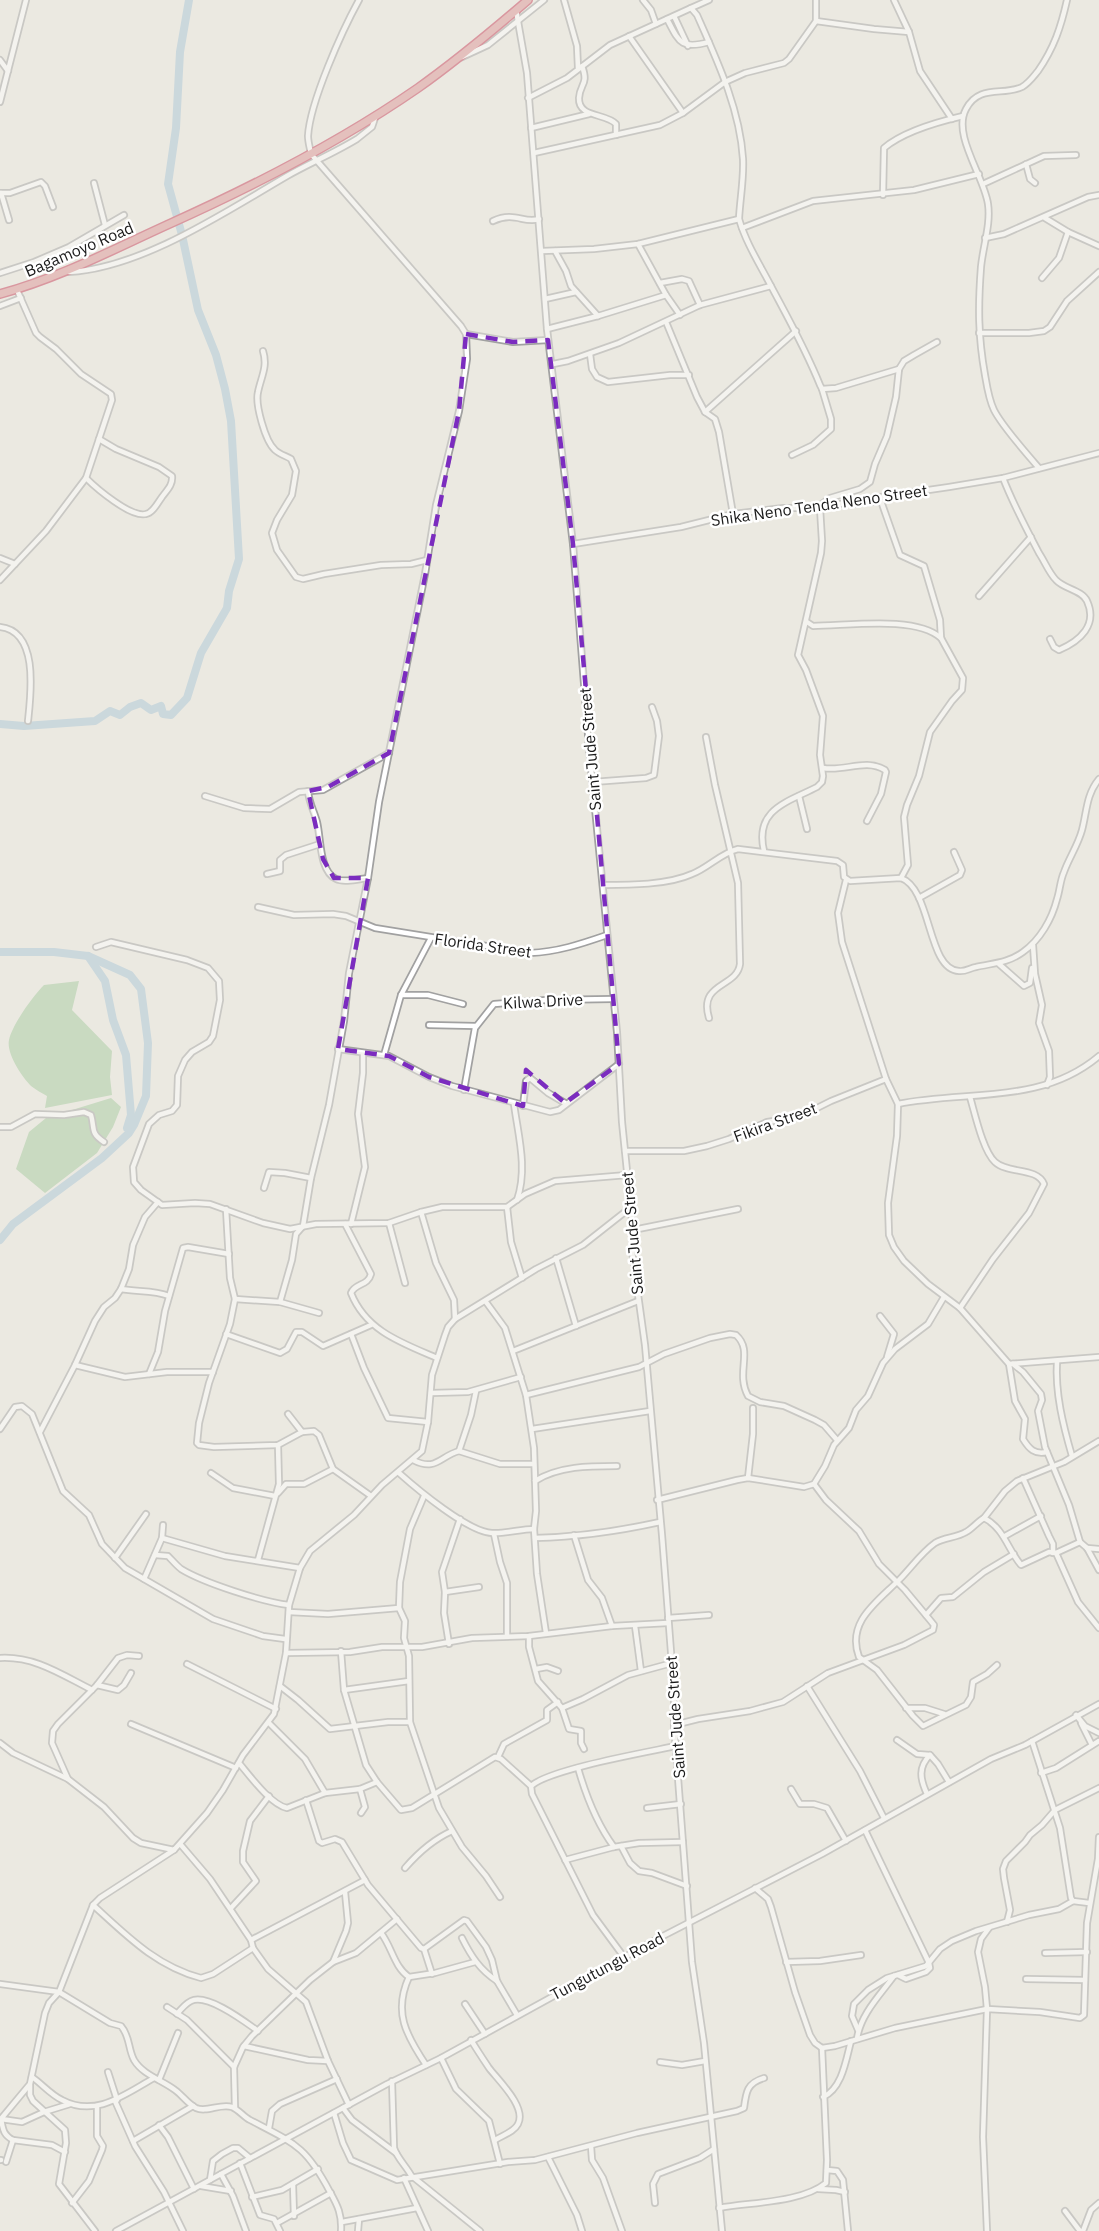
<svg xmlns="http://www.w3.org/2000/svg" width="1099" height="2231" font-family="'IBM Plex Sans',sans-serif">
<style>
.forest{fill:#a0c799}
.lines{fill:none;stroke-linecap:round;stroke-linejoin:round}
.river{stroke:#a5c3d5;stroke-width:8}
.minor-casing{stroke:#a1a1a1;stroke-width:8}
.highway-casing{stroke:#c3344f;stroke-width:10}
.minor{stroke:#fff;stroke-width:4.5}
.highway{stroke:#dc8f91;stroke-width:7}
.marked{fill:none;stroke:#7b2cbf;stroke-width:4.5;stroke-dasharray:12 8;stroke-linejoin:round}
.labels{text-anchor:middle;stroke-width:5;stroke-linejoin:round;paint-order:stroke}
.street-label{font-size:16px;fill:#1a1a1a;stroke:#fff}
</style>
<rect width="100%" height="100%" fill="#ebe9e1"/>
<g class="forest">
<path d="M79,981L72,1010L112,1051L110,1077L112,1095L45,1108L47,1096C42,1093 36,1090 31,1086C22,1077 6,1053 9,1040C12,1025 33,996 44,985Z"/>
<polygon points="111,1098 121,1107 113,1127 97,1153 45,1193 16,1169 29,1132 46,1118"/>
</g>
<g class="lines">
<g class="river">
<polyline points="0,724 24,726 95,721 110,711 120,715 130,707 141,703 151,710 161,706 163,714 171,715 187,698 201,653 227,608 229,591 239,559 231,421 225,389 216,355 198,310 182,235 168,184 176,128 180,52 189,0"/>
<polyline points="0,952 54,952 88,956 130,975 141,989 148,1043 146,1096 134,1125 129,1133 102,1158 13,1224 0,1240"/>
<polyline points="88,956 105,981 113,1020 126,1055 131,1115 127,1128"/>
</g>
<g class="minor-casing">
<g id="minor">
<polyline points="564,0 577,46 578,68"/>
<polyline points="643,0 651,10 656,24"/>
<polyline points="894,0 909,32 920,71 952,119"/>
<polyline points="691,8 709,0"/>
<polyline points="516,10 527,73 547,329 573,544 589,747 617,1032 622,1122 633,1230 632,1251 645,1345 662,1535 674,1691 674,1725 692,1962 704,2043 722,2231"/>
<polyline points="674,16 688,46"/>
<path d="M667,19C679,42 681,50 709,42"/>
<polyline points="816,21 874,29 909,32"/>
<polyline points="629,36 683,113"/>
<polyline points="462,57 488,45 544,0"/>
<polyline points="0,60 8,71"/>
<path d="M582,66C589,85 580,83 579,98C578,118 606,113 616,124V135"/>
<path d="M528,98L567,78L610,45L691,8L697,15C717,60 740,109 743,159C744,179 740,199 739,219C746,243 759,263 771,286C788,318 806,350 820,385L822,389L836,388L899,369"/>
<polyline points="0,102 26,0"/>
<polyline points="531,128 589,114"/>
<polyline points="534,153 660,125 683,113 725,82 745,73 784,63 789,59 816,21 816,0"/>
<polyline points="1026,164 1030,179 1035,183"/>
<polyline points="94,183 105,225"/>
<polyline points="983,184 1044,156 1076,155"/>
<polyline points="0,193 10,193 41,182 45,186 53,207"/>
<polyline points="1,193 9,220"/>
<path d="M883,195L884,148C904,131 937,122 963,116"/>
<polyline points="1045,218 1068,232 1099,246"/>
<path d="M493,221C515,211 524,224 539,219"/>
<polyline points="742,228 813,201 914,190 979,174"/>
<polyline points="985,238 1004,234 1088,197 1099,195"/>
<polyline points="638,244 666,295 680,315"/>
<polyline points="542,251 594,249 638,244 739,219"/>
<polyline points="555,251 566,271 571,286 598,316"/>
<path d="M69,272C142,268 225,212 287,176C310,163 334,153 357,139L372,127L376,115"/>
<polyline points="0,273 34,262 69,247 124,215"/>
<polyline points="1042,278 1059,258 1068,232"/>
<polyline points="660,283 682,279 689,281 700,305"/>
<polyline points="545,299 576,292"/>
<polyline points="0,306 21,298"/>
<polyline points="666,322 697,397 705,412 715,419 719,432 733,514"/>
<polyline points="547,329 598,316 666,295"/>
<polyline points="979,333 1029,333 1044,331 1050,327 1067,301 1099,272"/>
<polyline points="466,334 513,342 548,340"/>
<path d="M263,351C268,367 261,377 258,392C255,404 265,441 275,450C279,454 286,456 291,459L296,471L292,495L277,520L272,533L277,550L296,577L303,579L324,574L381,565L411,564L427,560"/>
<polyline points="590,354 592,369 597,377 608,382 670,375 689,375"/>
<polyline points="553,364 568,361 619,343 700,305 771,286"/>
<polyline points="705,412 796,331"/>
<polyline points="792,455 813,445 831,429 831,419 822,389"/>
<path d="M1039,468C1026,453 1002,426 994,410C989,400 987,387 985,375C978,336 978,306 981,267C983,246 991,224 988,204C984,176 952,135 966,109C979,84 1003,96 1022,87C1029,83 1033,77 1038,71C1054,48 1061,27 1067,0"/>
<path d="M86,478C96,488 131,518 146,514C153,513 158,502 162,497C167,490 173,485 172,476L159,467L116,449L99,439"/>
<path d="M1003,478C1013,504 1026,528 1039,553C1045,562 1049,573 1056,580C1064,589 1082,590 1087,601C1098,625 1080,641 1059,650L1054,647L1050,639"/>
<polyline points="853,504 881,501 900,555 924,566 940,620 941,638 963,678 962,690 952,701 930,732 919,776 907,805 904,817 908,865 901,878"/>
<polyline points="573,544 681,527 733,514 783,508 820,508 860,500 949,487 1003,478 1099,453"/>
<polyline points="0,558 15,564"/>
<polyline points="0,580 46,531 86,478 112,400 111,394 81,374 56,349 40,337 36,333 17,290"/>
<polyline points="979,596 1031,537"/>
<path d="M807,622L813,626C847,626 915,615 941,638"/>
<path d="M0,627C39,631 31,693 28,721"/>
<path d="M706,737L715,785L738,883L740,964C737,988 698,982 709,1018"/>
<path d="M823,768C845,772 865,758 885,770L886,772L881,794L867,821"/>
<polyline points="593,782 646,778 654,775 659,736 657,721 652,707"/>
<path d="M308,791C309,803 314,811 317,822C321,838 319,871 336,879C344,883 359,879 368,878"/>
<polyline points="205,796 244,808 270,809 299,792 323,790 389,753"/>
<polyline points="799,796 807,829"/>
<path d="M764,851C754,809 788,802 817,787L822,782L823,776L820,755L823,716L806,670L798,655L821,553L822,541L820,508L822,504L830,498L860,489L870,482L875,464L887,436L896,397L899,369L904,361L914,355L937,342"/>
<polyline points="267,874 280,871 280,860 286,855 320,844"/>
<polyline points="846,880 838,913 842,942 886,1079 898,1104 897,1136 888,1203 889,1235 894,1247 904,1261 928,1284 960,1308 1009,1364 1099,1357"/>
<path d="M603,885C629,885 668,885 692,874C708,868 721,853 738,849L837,861L843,865L844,877L850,881L901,878C932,889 927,970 959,971C965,972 970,968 976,967C994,963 1008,963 1023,952C1040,940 1052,919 1057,899C1060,890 1060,881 1064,872C1069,858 1078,845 1082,830C1087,811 1086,795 1099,779"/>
<polyline points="919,898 960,875 962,870 954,852"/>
<path d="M258,907L294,915L333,914L346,916L375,928L530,953C557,952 581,944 607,935"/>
<polyline points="1033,945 1035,974 1042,1005 1039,1023 1049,1051 1050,1077 1047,1085"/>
<polyline points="96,947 111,942 187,960 208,968 219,981 220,1000 213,1036 209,1042 192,1052 185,1060 178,1076 177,1105 172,1111 159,1115 149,1124 133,1167 134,1182 141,1190 162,1205 195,1203 210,1204 263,1223 290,1229 316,1224 389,1223 421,1212 442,1207 507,1207 525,1194 555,1181 627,1175"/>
<polyline points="999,964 1024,986 1030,983 1032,968"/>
<polyline points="401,995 428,995 463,1004"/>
<polyline points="429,1025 476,1026"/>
<polyline points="338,1049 389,1056 429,1077 452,1086 550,1112 559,1110 619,1064"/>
<polyline points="384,1055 401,995 431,938"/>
<polyline points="464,1090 475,1028 494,1004 546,1000 613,999"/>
<path d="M514,1104C518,1135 528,1168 517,1200"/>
<path d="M898,1104C968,1090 1041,1105 1099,1056"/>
<polyline points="523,1106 526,1081 530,1078 548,1093 565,1103"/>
<path d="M0,1127H11L35,1114L64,1115L84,1112L91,1115C95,1129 90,1133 104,1142"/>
<polyline points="625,1151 684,1151 707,1146 729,1139 767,1122 799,1117 831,1101 886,1079"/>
<polyline points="264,1188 269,1172 285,1173 311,1178"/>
<polyline points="507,1207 511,1242 522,1278"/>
<polyline points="226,1209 230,1278 235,1299 230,1324 209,1383 199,1423 197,1443 199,1445 214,1447 278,1445 302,1432 314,1431 319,1435 333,1469 371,1496"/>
<polyline points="421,1212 436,1263 454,1300 455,1319"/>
<polyline points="389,1223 405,1283"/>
<path d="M345,1224L371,1274C368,1286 355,1283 351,1293C366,1331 402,1343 437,1358"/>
<polyline points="351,1224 365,1167 358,1114 363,1073 363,1053"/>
<polyline points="633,1230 738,1209"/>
<polyline points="556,1258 576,1326"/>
<path d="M121,1289C137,1292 154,1290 169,1296"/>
<polyline points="235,1299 280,1302 319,1313"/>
<path d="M280,1302L292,1260L296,1234L303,1226L311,1178L329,1105L344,1021L349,973L368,878L379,802L425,574L436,505L459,411L467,359L466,334L461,326L311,154C310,148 308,142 308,136C310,102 342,31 359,0"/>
<polyline points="486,1302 505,1328 526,1395 534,1448 536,1511 534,1529 537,1574 546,1633"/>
<path d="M960,1308L993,1259L1029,1213L1044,1184C1037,1167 1008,1174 995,1162C983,1151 975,1114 970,1097"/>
<polyline points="880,1316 894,1334 887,1357"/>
<polyline points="226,1334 280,1353 287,1349 296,1332 302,1332 323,1346 371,1325"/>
<polyline points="351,1334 364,1368 388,1418 428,1422"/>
<polyline points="513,1351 638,1301"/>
<path d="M1057,1361C1055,1393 1063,1425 1072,1456"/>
<path d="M1009,1364L1015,1401L1025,1419L1023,1439C1029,1449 1035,1455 1047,1452"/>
<polyline points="75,1365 125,1377 167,1372 213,1372"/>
<polyline points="149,1374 158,1352 165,1311 183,1248 188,1247 229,1254"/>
<polyline points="431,1393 468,1392 521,1377"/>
<path d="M526,1395L639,1367L664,1354L710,1338L730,1334L736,1335C754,1351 735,1372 748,1396L760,1402L784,1406L815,1420L824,1425L837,1440"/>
<polyline points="288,1414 302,1432"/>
<polyline points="0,1429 15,1407 22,1406 32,1414 63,1491 89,1515 102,1544 125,1568 213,1619 263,1636 285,1639"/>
<polyline points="532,1429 650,1411"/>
<polyline points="40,1432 75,1365 95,1321 104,1307 115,1298 121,1289 129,1269 133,1245 145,1217 158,1202"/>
<polyline points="459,1451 471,1415 476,1391"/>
<path d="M413,1460C436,1472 440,1456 459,1451L500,1464H534"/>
<polyline points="211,1473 233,1488 275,1496"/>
<path d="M399,1473C417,1489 468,1532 492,1533C506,1534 520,1529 534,1529"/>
<polyline points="748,1478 753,1434 753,1408"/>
<polyline points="1023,1478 1049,1536 1053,1544 1053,1553"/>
<path d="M535,1481C559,1466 589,1466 617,1466"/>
<polyline points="278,1493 286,1484 304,1484 333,1469"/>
<polyline points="424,1496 410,1529 400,1582 399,1608 405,1621 404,1638 409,1656 410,1722 439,1808 462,1847 486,1876 500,1897"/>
<polyline points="657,1500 737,1480 748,1478 804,1487 814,1484 825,1466 834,1445 849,1428 856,1410 868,1396 883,1363 895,1349 928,1324 944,1297"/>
<polyline points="984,1518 1005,1491 1017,1481 1064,1462 1099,1441"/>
<polyline points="494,1534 500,1562 507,1583 507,1636"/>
<polyline points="574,1535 588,1580 602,1598 612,1626"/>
<polyline points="1005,1536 1041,1516"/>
<polyline points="162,1538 225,1556 300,1568"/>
<path d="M535,1538C576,1537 619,1531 660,1522"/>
<polyline points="1080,1542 1087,1548 1099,1570"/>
<polyline points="1087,1548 1099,1549"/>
<polyline points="1056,1553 1078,1602 1099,1628"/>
<path d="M155,1555L168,1556C172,1560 176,1565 181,1569C204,1583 263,1602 289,1605"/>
<polyline points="115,1558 146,1514"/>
<polyline points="258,1560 279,1484 278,1445"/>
<polyline points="144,1579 162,1538 163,1525"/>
<polyline points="445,1592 479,1587"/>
<polyline points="289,1612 328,1614 399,1608"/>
<polyline points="926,1615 941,1598 953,1597 984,1572 1014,1554"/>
<polyline points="668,1618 709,1615"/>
<polyline points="635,1626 641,1671"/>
<polyline points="529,1636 529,1647 538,1681 562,1708 569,1729 581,1731 581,1743 584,1749"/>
<polyline points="449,1644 444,1613 445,1592 442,1572 460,1519"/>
<polyline points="341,1651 344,1690 366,1765 377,1782 401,1810 412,1808 495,1757 501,1759 531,1786"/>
<polyline points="286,1653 350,1652 382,1647 422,1647 472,1638 529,1636 612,1626 668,1623"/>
<polyline points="139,1656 127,1655 118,1658 97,1685 58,1724 53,1731 52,1743 68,1779 104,1807 133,1838 141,1843 174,1850 207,1813 223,1790 243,1755 274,1714 286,1653 289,1605 300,1568 310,1551 354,1515 382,1485 422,1451 428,1422 432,1375 445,1335 448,1327 455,1319 536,1269 583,1245 630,1208"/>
<path d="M0,1658C35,1656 62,1675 92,1690"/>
<polyline points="187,1664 276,1709"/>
<path d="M997,1665L987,1674L973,1682L971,1697L966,1705L923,1726L913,1716L877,1670L859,1657C846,1622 877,1602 899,1580C911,1568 921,1553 935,1543C945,1537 956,1538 966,1532C972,1529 977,1522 984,1518C1004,1528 1008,1550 1021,1565L1049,1552L1056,1553L1080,1542L1069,1505L1045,1447L1038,1411L1042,1400L1041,1394L1023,1372L1013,1364"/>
<polyline points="536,1669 547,1667 558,1671"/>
<polyline points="97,1685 118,1690 124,1685 131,1673"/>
<polyline points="280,1686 298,1700 330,1729 388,1722 410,1722"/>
<polyline points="807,1686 860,1771 884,1818"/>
<polyline points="344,1690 409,1681"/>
<polyline points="562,1708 583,1699 628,1675 672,1663"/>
<polyline points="906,1708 925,1708 944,1714"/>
<polyline points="1076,1715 1085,1726 1099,1733"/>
<polyline points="269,1723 305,1759 325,1793"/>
<polyline points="1081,1723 1092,1745"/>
<polyline points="131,1724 236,1768"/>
<polyline points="674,1725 698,1719 750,1711 783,1702 828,1673 904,1645 933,1630 934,1625 930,1620 905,1590 879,1564 859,1531 826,1500 814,1484"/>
<polyline points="897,1740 917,1754 930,1755 938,1764 949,1782"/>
<polyline points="1032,1741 1060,1828 1071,1898 1073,1901 1089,1903"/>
<polyline points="0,1743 13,1753 68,1779"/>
<polyline points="498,1757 504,1744 547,1720 547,1710 558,1702"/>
<path d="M239,1763C250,1776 271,1805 287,1808L325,1793L360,1789L377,1782"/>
<path d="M578,1768C586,1796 597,1824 614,1847"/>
<polyline points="1041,1773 1056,1768 1099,1741"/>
<polyline points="360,1789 365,1807 361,1813"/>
<polyline points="791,1789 800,1804 814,1804 827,1808 846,1841"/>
<path d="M927,1794C920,1779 918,1767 930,1755"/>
<polyline points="306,1800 319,1841 322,1843 335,1839 342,1842 368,1885 421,1948 424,1949 464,1920 467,1921 486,1947 492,1960 497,1981 517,2015"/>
<polyline points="647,1808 681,1804"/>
<polyline points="865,1830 929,1963 930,1968 926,1972 906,1979 898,1975"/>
<polyline points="181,1845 210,1879 251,1940 253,1948 268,1969 306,2002 328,2061 349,2105"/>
<polyline points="621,1846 630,1863 639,1871 652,1873 687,1886"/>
<polyline points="565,1860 614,1847 639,1843 683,1842"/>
<path d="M405,1868C418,1853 434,1839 452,1831"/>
<polyline points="755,1888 768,1899 771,1907 795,1992 810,2035 815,2043 822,2048 835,2046 895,2028 987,2009 1040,2012 1080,2018 1084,2015 1087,1923 1098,1859 1099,1837"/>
<path d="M93,1905C127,1936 156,1966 201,1978L213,1974L253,1948"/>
<polyline points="231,1908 256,1881 243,1862 243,1851 250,1821 269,1796"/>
<polyline points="1007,1922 1010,1910 1004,1878 1003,1869 1006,1861 1025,1842 1030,1835 1042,1825 1055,1810 1099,1788"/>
<path d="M381,1933C392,1947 394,1967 409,1977L435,1973L475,1962"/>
<path d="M462,1938C471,1956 480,1970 497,1981"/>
<polyline points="251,1940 365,1880"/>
<polyline points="424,1949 432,1974"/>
<polyline points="1045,1953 1087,1952"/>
<path d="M624,1957L593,1915L532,1794L531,1786C550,1769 648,1752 676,1746"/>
<polyline points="333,1962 346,1931 348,1923 345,1892"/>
<polyline points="786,1962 820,1961 861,1955"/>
<path d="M409,1977C393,2012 406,2035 426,2065"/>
<polyline points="1026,1979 1085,1980"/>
<path d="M0,1984L59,1992L110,2023L121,2026C130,2036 128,2049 134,2060C143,2075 162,2080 175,2090C182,2095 188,2104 196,2108C207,2113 220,2103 232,2107C239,2110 244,2117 250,2120C294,2143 306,2146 330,2192C338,2206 342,2215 341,2231"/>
<polyline points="465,2004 485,2034"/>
<polyline points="167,2007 187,2020 234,2067"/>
<path d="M177,2014C181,2009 185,2004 191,2001C207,1993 244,2021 258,2031"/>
<polyline points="858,2030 852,2016 854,2004 868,1990 887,1978 926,1966 940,1949 952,1941 976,1931 1029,1915 1059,1909 1073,1901"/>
<path d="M857,2039C860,2015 880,1995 894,1976"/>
<path d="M471,2040C477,2050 483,2059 489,2068C498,2080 527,2107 518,2124C514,2132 503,2135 495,2140"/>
<polyline points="244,2046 308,2060 328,2061"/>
<polyline points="441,2058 456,2089 489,2121 500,2164"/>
<polyline points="660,2062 682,2065 705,2061"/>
<polyline points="108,2072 117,2100"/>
<path d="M32,2077C42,2084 51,2095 62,2100C96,2118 125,2094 154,2078"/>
<polyline points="159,2080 178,2033"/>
<path d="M392,2081L394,2148C397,2158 407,2167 412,2177"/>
<polyline points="30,2085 30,2095 33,2101 65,2130 66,2143 59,2184 95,2231"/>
<path d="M823,2097C842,2089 846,2060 851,2041"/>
<polyline points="115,2101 135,2146 164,2192 183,2231"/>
<polyline points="235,2108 234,2067 243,2047 252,2036 310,1980 333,1962 356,1953 397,1919"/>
<polyline points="343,2108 352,2120 396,2153"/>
<path d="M334,2113L343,2143L351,2160L397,2180L508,2162L535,2160L637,2133L737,2111L744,2108C746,2092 747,2083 764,2078"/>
<polyline points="0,2120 30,2084 45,2013 49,2003 59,1992 93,1905 100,1898 174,1850"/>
<polyline points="159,2125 168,2137 194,2189"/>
<polyline points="269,2128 272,2111 280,2104 337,2079"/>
<polyline points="133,2141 193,2106"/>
<polyline points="591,2146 592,2160 603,2178 622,2231"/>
<path d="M65,2152L52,2145L13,2140C3,2135 3,2129 1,2119L22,2122L44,2112L70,2104"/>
<polyline points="548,2157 577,2215 582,2231"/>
<polyline points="0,2160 1,2160"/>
<polyline points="6,2162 13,2140"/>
<polyline points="240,2163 260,2215 274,2219 280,2231"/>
<polyline points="827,2170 837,2171 843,2180 848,2231"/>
<polyline points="221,2174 233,2196 246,2231"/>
<polyline points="413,2177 480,2231"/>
<polyline points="404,2178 428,2231"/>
<polyline points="210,2180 213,2161 222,2154 233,2148 238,2148 250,2158"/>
<polyline points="293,2184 294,2216"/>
<polyline points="201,2186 231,2191"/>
<polyline points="818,2189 836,2190 845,2192"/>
<polyline points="252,2197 282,2190 318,2169"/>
<polyline points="72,2203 89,2181 102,2150 103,2146 97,2136 97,2106"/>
<polyline points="655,2203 653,2184 658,2174 700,2158 714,2149"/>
<path d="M719,2208C751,2202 801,2203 826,2183L827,2160L822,2048"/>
<polyline points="1065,2211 1080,2231"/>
<polyline points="342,2222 417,2208"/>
<polyline points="277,2223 331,2193"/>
<polyline points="116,2231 387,2084 441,2058 661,1937 822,1854 991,1759 1025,1745 1099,1704"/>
<polyline points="358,2231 359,2219"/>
<polyline points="987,2231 983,2137 987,2009 985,1987 978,1952 981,1939 989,1928"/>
<polyline points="1083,2231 1091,2210 1099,2203"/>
</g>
</g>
<g class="highway-casing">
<path id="highway" d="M0,294C59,278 112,250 167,225C254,186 340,142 418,88C456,61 492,31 528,0"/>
</g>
<use href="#minor" class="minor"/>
<use href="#highway" class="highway"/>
</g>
<path d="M0 0H1099V2231H0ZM466,334L513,342L548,340L573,544L619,1064L565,1103L526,1070L523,1106L429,1077L389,1056L338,1049L368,878H334L323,859L308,791L328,787L389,753L459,411Z" fill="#ebe9e1" fill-opacity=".55" fill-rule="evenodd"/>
<path class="marked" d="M466,334L513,342L548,340L573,544L619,1064L565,1103L526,1070L523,1106L429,1077L389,1056L338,1049L368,878H334L323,859L308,791L328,787L389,753L459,411Z"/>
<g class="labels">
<g class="street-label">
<text transform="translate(79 249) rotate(-23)" y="6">Bagamoyo Road</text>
<text transform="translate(819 505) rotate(-8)" y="6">Shika Neno Tenda Neno Street</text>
<text transform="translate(590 749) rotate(-95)" y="6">Saint Jude Street</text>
<text transform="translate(483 945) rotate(8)" y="6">Florida Street</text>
<text transform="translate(543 1001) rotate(-3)" y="6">Kilwa Drive</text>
<text transform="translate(775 1122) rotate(-20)" y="6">Fikira Street</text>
<text transform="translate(632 1233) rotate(-95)" y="6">Saint Jude Street</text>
<text transform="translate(675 1717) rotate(-94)" y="6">Saint Jude Street</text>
<text transform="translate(607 1966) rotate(-28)" y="6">Tungutungu Road</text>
</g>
</g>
</svg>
